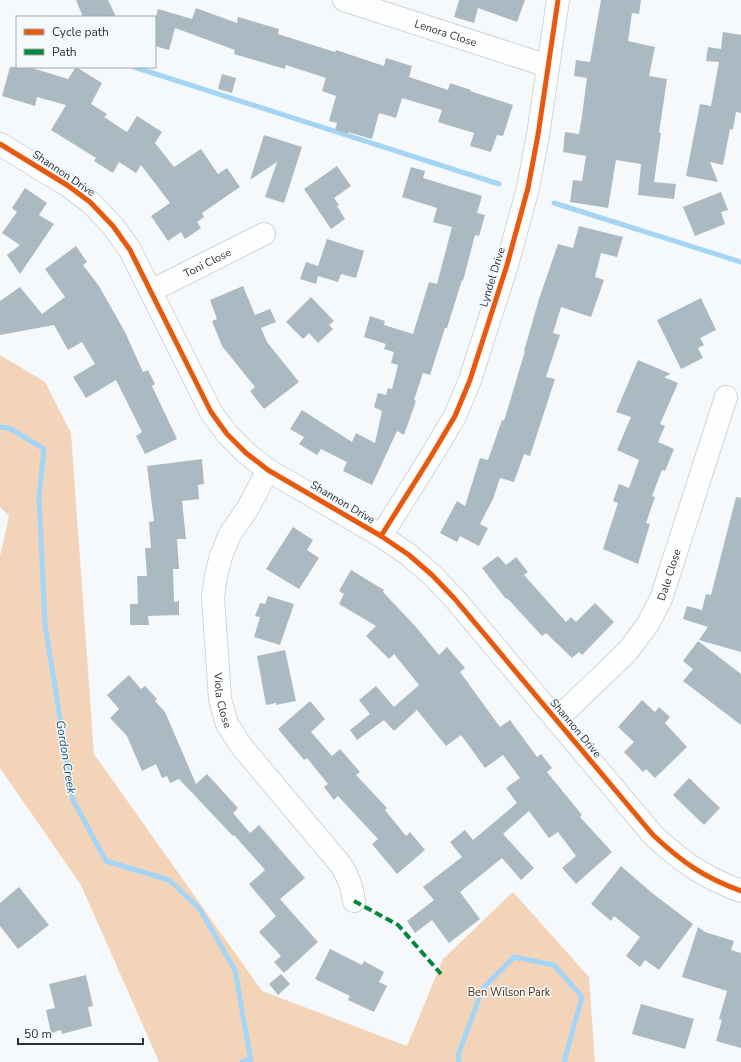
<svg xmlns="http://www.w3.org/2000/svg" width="741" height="1062" font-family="'Nunito Sans',sans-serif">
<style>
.forest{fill:#f3d4b9}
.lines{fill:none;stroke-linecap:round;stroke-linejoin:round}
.stream{stroke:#a4d5f5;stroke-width:5}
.building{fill:#abb9c2}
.minor-casing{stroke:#cfd6da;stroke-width:24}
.minor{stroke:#fefefe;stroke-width:22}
.quiet{stroke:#00873e;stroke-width:4;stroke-dasharray:8 4;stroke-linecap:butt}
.cycleway-casing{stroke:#f4f9fd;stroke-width:8}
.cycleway{stroke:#e8590c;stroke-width:5}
.labels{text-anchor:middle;stroke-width:3;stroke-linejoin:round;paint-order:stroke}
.street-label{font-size:11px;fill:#29333a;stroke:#f4f9fd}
.park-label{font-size:11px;fill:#512b02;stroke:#f4f9fd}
.water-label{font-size:12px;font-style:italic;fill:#1f5271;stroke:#f4f9fd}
</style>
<rect width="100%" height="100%" fill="#f6f9fb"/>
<polygon class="forest" points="0,355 45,382 71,433 94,754 262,991 407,1046 443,959 513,892 589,977 595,1062 159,1062 81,885 0,768 0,556 9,516 0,507"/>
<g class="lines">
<g class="stream">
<polyline points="134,67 499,184"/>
<polyline points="554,203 741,262"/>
<polyline points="0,427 9,428 44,449 39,497 45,624 73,800 106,861 169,880 199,908 235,970 251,1062"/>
<polyline points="242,1062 250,1059"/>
<polyline points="459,1062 458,1055 483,988 514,957 554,965 582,997 564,1062"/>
</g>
</g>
<g class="building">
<polygon points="76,0 108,0 116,17 83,17"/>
<polygon points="459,0 525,0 517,22 478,8 474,23 454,17"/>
<polygon points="601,0 641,0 639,14 632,13 628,41 655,47 649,76 667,79 659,133 661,133 654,182 676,184 674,199 638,195 641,164 616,160 608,208 570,202 573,180 582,181 586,156 563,152 565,132 579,134 582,116 587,78 574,76 576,60 590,62"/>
<polygon points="196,8 237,23 238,17 279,29 278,34 335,52 336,50 384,66 386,58 412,66 409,77 448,90 450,83 471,90 470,91 513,105 503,136 497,135 491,152 470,146 474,133 438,122 442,110 402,98 396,118 379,113 372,139 348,132 348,134 335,130 337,123 329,121 336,96 322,91 326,78 286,65 285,69 234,54 235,50 175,28 169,50 155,46 155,20 158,9 192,19"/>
<polygon points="723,32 741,35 741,113 736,112 733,130 730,129 723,165 710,162 718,182 686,176 700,104 711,106 719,62 706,61 708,47 721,49"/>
<polygon points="10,67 29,67 68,79 76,67 102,83 91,104 107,114 104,117 127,132 137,116 162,132 155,143 174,167 201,149 218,174 227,168 240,187 202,213 204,217 197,222 201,228 185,239 181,232 168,241 151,216 170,203 141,165 136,173 119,162 113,173 94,161 96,158 51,130 66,105 37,97 35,106 2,96"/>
<polygon points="222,74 236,78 232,93 218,89"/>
<polygon points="264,135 302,147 284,203 265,197 277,162 250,180"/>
<polygon points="337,166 351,186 334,198 339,205 337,206 345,219 331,229 304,189"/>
<polygon points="411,167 425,171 423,178 482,196 477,213 485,215 479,236 475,235 463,281 462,280 447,328 445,328 430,375 423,373 414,400 416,401 404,435 397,431 372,485 343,471 347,462 321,449 317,455 299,444 304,437 290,429 302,410 352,442 356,433 375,443 382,411 374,407 378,393 386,395 388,388 392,389 398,365 391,363 394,352 384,349 386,344 364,337 370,316 385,321 384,325 413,334 429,282 437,284 452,227 433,222 437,208 402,197"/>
<polygon points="25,188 47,203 39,215 54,224 20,274 7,255 20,245 2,233 17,212 12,208"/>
<polygon points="721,192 728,210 721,212 725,224 695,236 683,207"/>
<polygon points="579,226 623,237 617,257 601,253 595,277 604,280 591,317 561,307 553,333 560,335 546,377 555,379 530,456 524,454 514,482 500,478 493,499 480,524 488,528 479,546 460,536 457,542 440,533 457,501 465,506 480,458 488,460 502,420 504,421 525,351 524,351 539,299 558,244 573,248"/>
<polygon points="327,239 364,251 356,278 341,274 338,282 318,276 316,284 300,279 306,262 318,266"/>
<polygon points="76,246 87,262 83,265 99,286 125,332 143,372 148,370 155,384 152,386 177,439 145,454 136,436 142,432 116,380 86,398 73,377 95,364 82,342 68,350 54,325 0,335 0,301 20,287 42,314 65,297 45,269"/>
<polygon points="243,286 255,315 270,309 276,322 261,328 267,342 299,382 264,409 250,391 255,387 222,346 212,321 217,319 210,300"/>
<polygon points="311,297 334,321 329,325 333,329 318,343 309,333 303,339 286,322"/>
<polygon points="701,298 716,330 700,338 704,345 698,348 703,358 681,369 657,320"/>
<polygon points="638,360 671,374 664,377 678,383 660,424 665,426 658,442 674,449 665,471 662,470 652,496 655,497 646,523 650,524 638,564 603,549 618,503 613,501 619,484 629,488 639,460 617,450 631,417 616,412"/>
<polygon points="202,459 204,484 198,485 199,499 182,501 186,539 177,539 179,569 173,569 174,602 179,601 179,615 148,616 149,625 130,625 130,604 138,604 137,576 147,576 145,548 151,548 149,522 154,521 147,466"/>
<polygon points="736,497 741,498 741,652 699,640 708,627 683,619 687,606 702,610 706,594 711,595"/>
<polygon points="293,527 313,540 307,550 319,558 299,589 266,569"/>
<polygon points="498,556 506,565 516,557 528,572 524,575 566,622 571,617 576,622 595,603 614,622 582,655 579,652 572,658 546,633 542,636 507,598 506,599 482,568"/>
<polygon points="351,570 384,590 383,592 416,627 439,655 447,647 465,668 460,672 500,727 510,720 537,757 541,754 552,768 547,772 582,815 580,817 612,852 576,884 562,868 576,856 558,832 549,838 529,811 503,834 534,868 521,880 502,858 460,892 480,919 449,943 432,920 415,933 407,921 434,900 423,887 462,857 450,842 465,830 473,840 517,803 506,788 520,778 503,755 485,768 461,735 446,746 417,710 394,731 384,720 357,740 350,730 370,714 359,700 376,686 394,707 419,685 394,654 389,659 366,636 376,626 339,604 344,594 339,591"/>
<polygon points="268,596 294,604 280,645 254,637 260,617 255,616 260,603 265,604"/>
<polygon points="698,641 741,674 741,725 683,681 693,669 683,661"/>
<polygon points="285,650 296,701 276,705 276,703 266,705 257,656"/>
<polygon points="129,675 141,689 145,686 157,699 155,701 165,712 196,784 207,774 238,808 233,813 250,833 259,825 305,878 280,899 318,942 284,973 274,962 281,956 259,932 276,916 249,884 265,870 234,835 233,836 179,779 170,783 167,776 162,778 156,764 142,771 127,736 110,718 119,709 107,695"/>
<polygon points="642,700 655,712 659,707 670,717 665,723 687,747 655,778 646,769 643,772 624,752 634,742 618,727"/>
<polygon points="310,701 325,719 311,732 332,756 340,749 360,772 356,775 387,808 385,810 406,836 410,832 425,850 397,874 372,844 378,839 338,796 334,800 324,787 328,784 307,758 304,760 278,729"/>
<polygon points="689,778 720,808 704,825 673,795"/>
<polygon points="621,866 652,893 693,924 659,970 645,960 640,967 626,956 640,937 614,916 611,921 591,904"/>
<polygon points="19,887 49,925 18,949 0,926 0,903"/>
<polygon points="698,927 705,932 734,941 731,950 741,953 741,1048 716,1041 722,1020 719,1019 727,991 682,977"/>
<polygon points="330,949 362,965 364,961 384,972 379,982 387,986 374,1012 348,1000 350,996 315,979"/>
<polygon points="281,974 290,984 278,995 269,984"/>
<polygon points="86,975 93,1006 88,1007 92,1026 62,1034 61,1030 51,1033 46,1010 55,1008 49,984"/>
<polygon points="641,1004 694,1019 685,1049 632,1034"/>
</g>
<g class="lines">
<g class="minor-casing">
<g id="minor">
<path id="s1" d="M344,0L548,66"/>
<path d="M0,144L67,185L90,202L113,226L130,250L211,412L227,434L246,453L268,470L381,536L409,555L432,575L454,598L653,835C682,862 703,877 741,891"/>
<path id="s2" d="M151,291L264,234"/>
<path id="s3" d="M268,470L248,508L230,534L221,556L216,576L213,597L220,699L227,724L242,747L341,865C349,877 352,887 354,901"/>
<polyline points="381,536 430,458 455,416 470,380 507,265 528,188 538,135 558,0"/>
<path id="s4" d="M556,720L627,652L648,624L661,599L726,397"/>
</g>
</g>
<use href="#minor" class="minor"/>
<polyline class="quiet" points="354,901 398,925 441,974"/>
<g class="cycleway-casing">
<g id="cycleway">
<path d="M0,144L67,185L90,202L113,226L130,250L211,412L227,434L246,453L268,470L381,536L409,555L432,575L454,598L653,835C682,862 703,877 741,891"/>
<polyline points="381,536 430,458 455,416 470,380 507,265 528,188 538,135 558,0"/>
</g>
</g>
<use href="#cycleway" class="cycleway"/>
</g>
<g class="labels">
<g class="street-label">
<text dy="4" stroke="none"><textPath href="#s1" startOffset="107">Lenora Close</textPath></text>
<text transform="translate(64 173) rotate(34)" y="4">Shannon Drive</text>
<text dy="4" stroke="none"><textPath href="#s2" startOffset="63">Toni Close</textPath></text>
<text transform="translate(492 277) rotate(-73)" y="4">Lyndel Drive</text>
<text transform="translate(343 502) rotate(31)" y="4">Shannon Drive</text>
<text dy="4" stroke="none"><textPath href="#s4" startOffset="187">Dale Close</textPath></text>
<text dy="4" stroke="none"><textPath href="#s3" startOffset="244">Viola Close</textPath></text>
<text transform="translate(576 728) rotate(50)" y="4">Shannon Drive</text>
</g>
<g class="park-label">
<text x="509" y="996">Ben Wilson Park</text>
</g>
<g class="water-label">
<text transform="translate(66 757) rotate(81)" y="4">Gordon Creek</text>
</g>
</g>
<rect x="16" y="16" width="140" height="52" fill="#f4f9fd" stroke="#a3aaaf"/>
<rect x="24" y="29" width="20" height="6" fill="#e8590c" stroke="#a3aaaf"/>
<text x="52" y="36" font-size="12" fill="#29333a">Cycle path</text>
<rect x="24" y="49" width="20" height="6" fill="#00873e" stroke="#a3aaaf"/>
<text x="52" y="56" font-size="12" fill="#29333a">Path</text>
<path d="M18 1038v6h125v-6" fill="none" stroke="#29333a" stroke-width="2"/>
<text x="24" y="1038" font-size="12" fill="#29333a" stroke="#f4f9fd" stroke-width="3" paint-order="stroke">50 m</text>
</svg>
